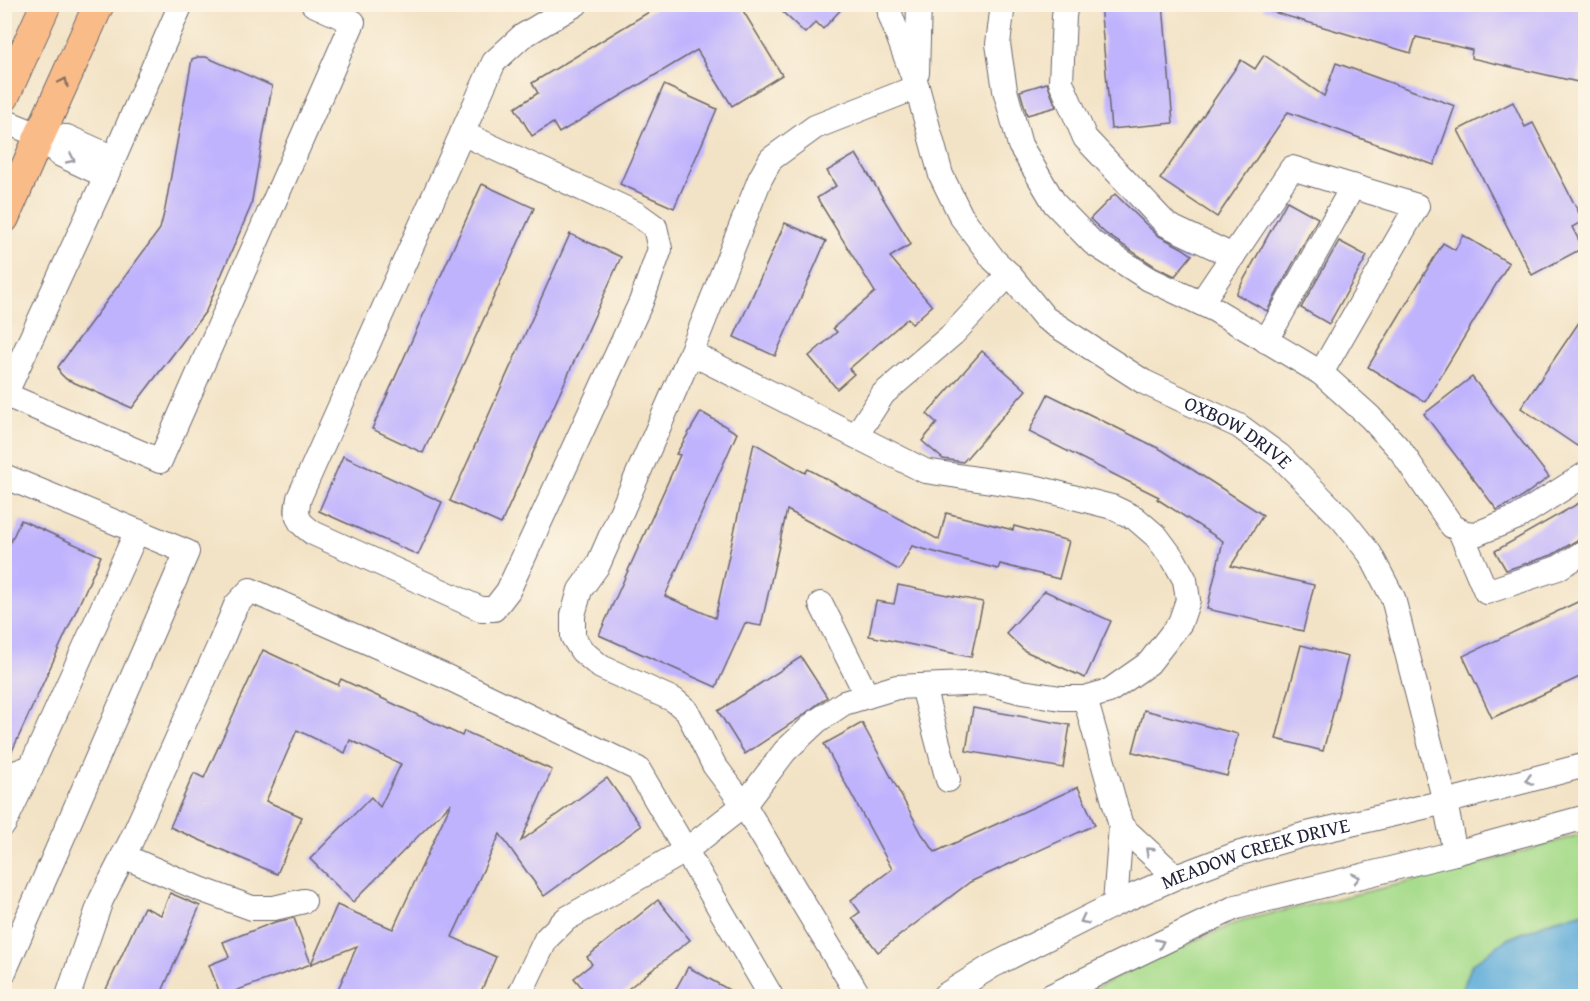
<svg xmlns="http://www.w3.org/2000/svg" width="1590" height="1001" font-family="'Gentium Book Plus',serif">
<style>
.green{fill:#a7dc8c;stroke:#647f64;stroke-width:1.5}
.water{fill:#61adda;stroke:#42688a;stroke-width:1.5}
.building{fill:#c0b3fe}
.lines{fill:none;stroke-linecap:round;stroke-linejoin:round}
.minor-casing{stroke:#6b666c;stroke-width:26}
.major-casing{stroke:#6b666c;stroke-width:32}
.minor{stroke:#fff;stroke-width:24}
.major{stroke:#f9bc89;stroke-width:30}
.oneway{stroke:#8e6f62}
.oneway2{stroke:#9c9ca7}
.labels{text-anchor:middle;stroke-width:4.5;stroke-linejoin:round;paint-order:stroke}
.street-label{font-size:20px;fill:#22223b;stroke:#fcf5e5}
</style>
<rect width="100%" height="100%" fill="#fcf5e5"/>
<filter id="ink" filterUnits="userSpaceOnUse"><feTurbulence type="fractalNoise" baseFrequency=".0167" numOctaves="2"/><feDisplacementMap in="SourceGraphic" scale="12" xChannelSelector="R" yChannelSelector="G"/><feConvolveMatrix kernelMatrix="1 2 1 2 8 2 1 2 1" color-interpolation-filters="sRGB"/></filter>
<filter id="wash" filterUnits="userSpaceOnUse"><feTurbulence type="fractalNoise" baseFrequency=".008" numOctaves="4" result="noise"/><feDisplacementMap in="SourceGraphic" scale="24" xChannelSelector="R" yChannelSelector="G"/><feGaussianBlur stdDeviation="1.35" result="paint"/><feColorMatrix in="noise" values="0 0 0 0 0 0 0 0 0 0 0 0 0 0 0 0 0 1.4 0 .05"/><feComposite in="paint" operator="in"/></filter>
<g filter="url(#wash)">
<rect width="100%" height="100%" fill="#f3e3c6"/>
<polygon class="green" points="1585,833 1585,996 1081,996 1147,962 1243,920 1457,871"/>
<polygon class="water" points="1585,912 1585,996 1460,996 1472,964 1507,939 1553,920"/>
<g id="blocks">
<g class="building">
<polygon points="662,4 739,4 782,75 732,106 697,50 559,133 553,123 532,136 515,108 538,93 532,83"/>
<polygon points="774,4 846,4 823,29 816,22 805,33"/>
<polygon points="1100,4 1163,4 1173,123 1111,129"/>
<polygon points="1264,4 1560,4 1586,10 1586,64 1582,63 1578,82 1471,58 1472,50 1416,37 1411,53 1263,9"/>
<polygon points="1264,55 1324,96 1336,63 1455,106 1434,165 1288,112 1217,217 1160,179 1241,60 1255,69"/>
<polygon points="198,57 206,57 272,86 251,206 206,311 132,408 66,379 60,373 58,367 160,229 165,209 192,59"/>
<polygon points="1047,83 1056,107 1027,115 1020,91"/>
<polygon points="664,85 717,109 674,208 620,184"/>
<polygon points="1513,102 1525,127 1533,123 1583,221 1572,227 1583,248 1532,275 1458,130"/>
<polygon points="856,154 911,244 890,257 932,306 912,324 908,318 849,369 854,374 837,389 809,356 837,332 833,328 875,292 817,198 836,186 827,171"/>
<polygon points="482,184 534,208 423,453 372,429"/>
<polygon points="1115,194 1157,235 1182,248 1192,255 1175,276 1156,267 1106,234 1090,219"/>
<polygon points="1287,201 1318,218 1267,311 1236,294"/>
<polygon points="785,223 826,241 775,356 734,337"/>
<polygon points="570,234 621,257 501,524 450,501"/>
<polygon points="1463,235 1509,263 1425,402 1368,367 1443,243 1455,250"/>
<polygon points="1339,241 1367,256 1329,324 1301,308"/>
<polygon points="1586,312 1586,433 1577,446 1521,408"/>
<polygon points="982,351 1026,390 963,462 943,459 922,441 937,423 927,414"/>
<polygon points="1472,377 1549,477 1519,499 1497,510 1424,414"/>
<polygon points="1048,394 1162,450 1263,515 1231,566 1314,585 1303,631 1207,609 1223,541 1157,499 1159,497 1029,432"/>
<polygon points="701,412 737,433 665,596 715,618 754,443 805,473 808,469 939,540 946,513 1013,530 1014,526 1069,541 1059,579 1000,564 998,569 912,546 899,570 787,510 761,626 745,623 716,687 599,635 680,455 676,454"/>
<polygon points="343,456 442,502 418,555 319,511"/>
<polygon points="1586,499 1586,537 1579,539 1552,555 1506,570 1495,551"/>
<polygon points="21,520 101,556 8,760 4,762 4,556"/>
<polygon points="898,585 983,602 971,657 869,636 876,601 894,604"/>
<polygon points="1045,591 1111,621 1085,678 1025,651 1006,633"/>
<polygon points="1586,598 1586,674 1492,718 1463,656"/>
<polygon points="1301,645 1348,657 1323,751 1276,739"/>
<polygon points="263,650 338,685 341,679 462,736 464,731 552,770 521,841 607,778 641,826 544,896 500,834 452,937 496,957 479,996 335,996 357,946 311,964 337,905 393,929 451,803 353,902 310,859 371,797 380,807 401,764 350,740 345,753 297,730 266,801 302,817 277,874 170,827 194,773 204,778"/>
<polygon points="801,657 827,697 798,719 745,754 718,711"/>
<polygon points="973,708 1070,725 1063,768 966,751"/>
<polygon points="1144,710 1238,734 1227,776 1133,752"/>
<polygon points="862,723 922,834 935,852 1078,787 1095,825 970,882 878,952 852,918 860,912 851,900 892,869 824,744"/>
<polygon points="170,893 200,906 160,996 103,996 144,907 161,915"/>
<polygon points="658,900 690,940 619,996 589,996 574,978 592,964 587,957"/>
<polygon points="294,918 311,964 221,996 209,965 229,957 223,942 275,922"/>
<polygon points="688,967 740,996 672,996"/>
</g>
</g>
</g>
<g filter="url(#ink)">
<use href="#blocks" fill-opacity="0" stroke="#6b666c" stroke-width="1.5"/>
<g class="lines">
<g class="minor-casing">
<g id="minor">
<path id="s1" d="M889,4L890,14L917,87L941,175L961,216L994,260L1009,274L1045,318L1144,382L1239,426L1280,456L1343,520L1370,554L1393,598L1445,802L1455,853"/>
<polyline points="1003,4 998,44 1005,90 1020,145 1055,204 1093,243 1149,279 1215,310 1321,373 1370,417 1401,451 1452,526 1465,533 1476,534 1518,517 1586,474"/>
<polyline points="1066,4 1064,16 1061,82 1085,138 1167,225 1233,256"/>
<polyline points="917,73 919,4"/>
<polyline points="4,121 41,136 59,154 106,176"/>
<path d="M462,133L637,214L655,227L660,249L641,302L508,591L494,609H481L313,533C297,521 295,518 299,498L494,62L521,37L576,4"/>
<polyline points="41,136 67,137 114,158"/>
<polyline points="1201,303 1292,168 1417,206 1321,373"/>
<polyline points="1266,341 1353,186"/>
<polyline points="4,394 160,461 353,22 313,4"/>
<polyline points="5,395 106,176 181,4"/>
<polyline points="856,436 883,394 953,334 1009,274"/>
<polyline points="4,476 187,552 4,972"/>
<polyline points="1460,531 1486,592 1558,568 1586,551"/>
<polyline points="821,604 867,696"/>
<polyline points="923,687 948,780"/>
<polyline points="1085,698 1121,826 1115,904"/>
<polyline points="4,777 31,767 137,531"/>
<polyline points="4,824 31,767"/>
<polyline points="1121,826 1176,877"/>
<polyline points="123,856 200,889 252,908 274,908 304,901"/>
<polyline points="68,996 101,900 131,841 220,644 236,605 250,590 449,678 638,769 771,996"/>
<polyline points="519,996 546,939 566,919 685,851 744,805 785,751 817,721 844,703 897,687 988,683 1022,692 1061,698 1085,698 1109,691 1149,663 1180,623 1188,600 1185,580 1174,560 1157,537 1135,518 1112,507 1038,488 925,471 691,353"/>
<polyline points="859,996 744,805 714,765 687,711 674,700 601,667 582,651 573,637 573,615 580,590 598,565 691,353 760,179 771,159 815,127 917,87"/>
<path id="s2" d="M944,996L992,966L1115,904L1176,877L1237,854L1303,835L1445,802L1586,765"/>
<polyline points="1051,996 1236,907 1455,853 1586,817"/>
</g>
</g>
<g class="major-casing">
<g id="major">
<polyline points="4,97 46,4"/>
<polyline points="4,218 44,126 99,4"/>
</g>
</g>
<use href="#minor" class="minor"/>
<use href="#major" class="major"/>
</g>
<defs><path id="oneway-chevron" d="M-2-3.5L2.5 0L-2 3.5" fill="none" stroke-width="1.6" stroke-linecap="round" stroke-linejoin="round" transform="scale(1.5)"/></defs>
<use class="oneway" href="#oneway-chevron" transform="translate(64 82) rotate(-65)"/>
<g class="oneway2">
<use href="#oneway-chevron" transform="translate(71 159) rotate(25)"/>
<use href="#oneway-chevron" transform="translate(1529 780) rotate(166)"/>
<use href="#oneway-chevron" transform="translate(1149 851) rotate(-137)"/>
<use href="#oneway-chevron" transform="translate(1356 878) rotate(-14)"/>
<use href="#oneway-chevron" transform="translate(1084 920) rotate(153)"/>
<use href="#oneway-chevron" transform="translate(1160 943) rotate(-25)"/>
</g>
</g>
<g class="labels">
<g class="street-label">
<text dy="7" stroke="none"><textPath href="#s1" startOffset="582">OXBOW DRIVE</textPath></text>
<text dy="7" stroke="none"><textPath href="#s2" startOffset="344">MEADOW CREEK DRIVE</textPath></text>
</g>
</g>
<rect width="1590" height="1001" fill="none" stroke="#fcf5e5" stroke-width="24"/>
</svg>
